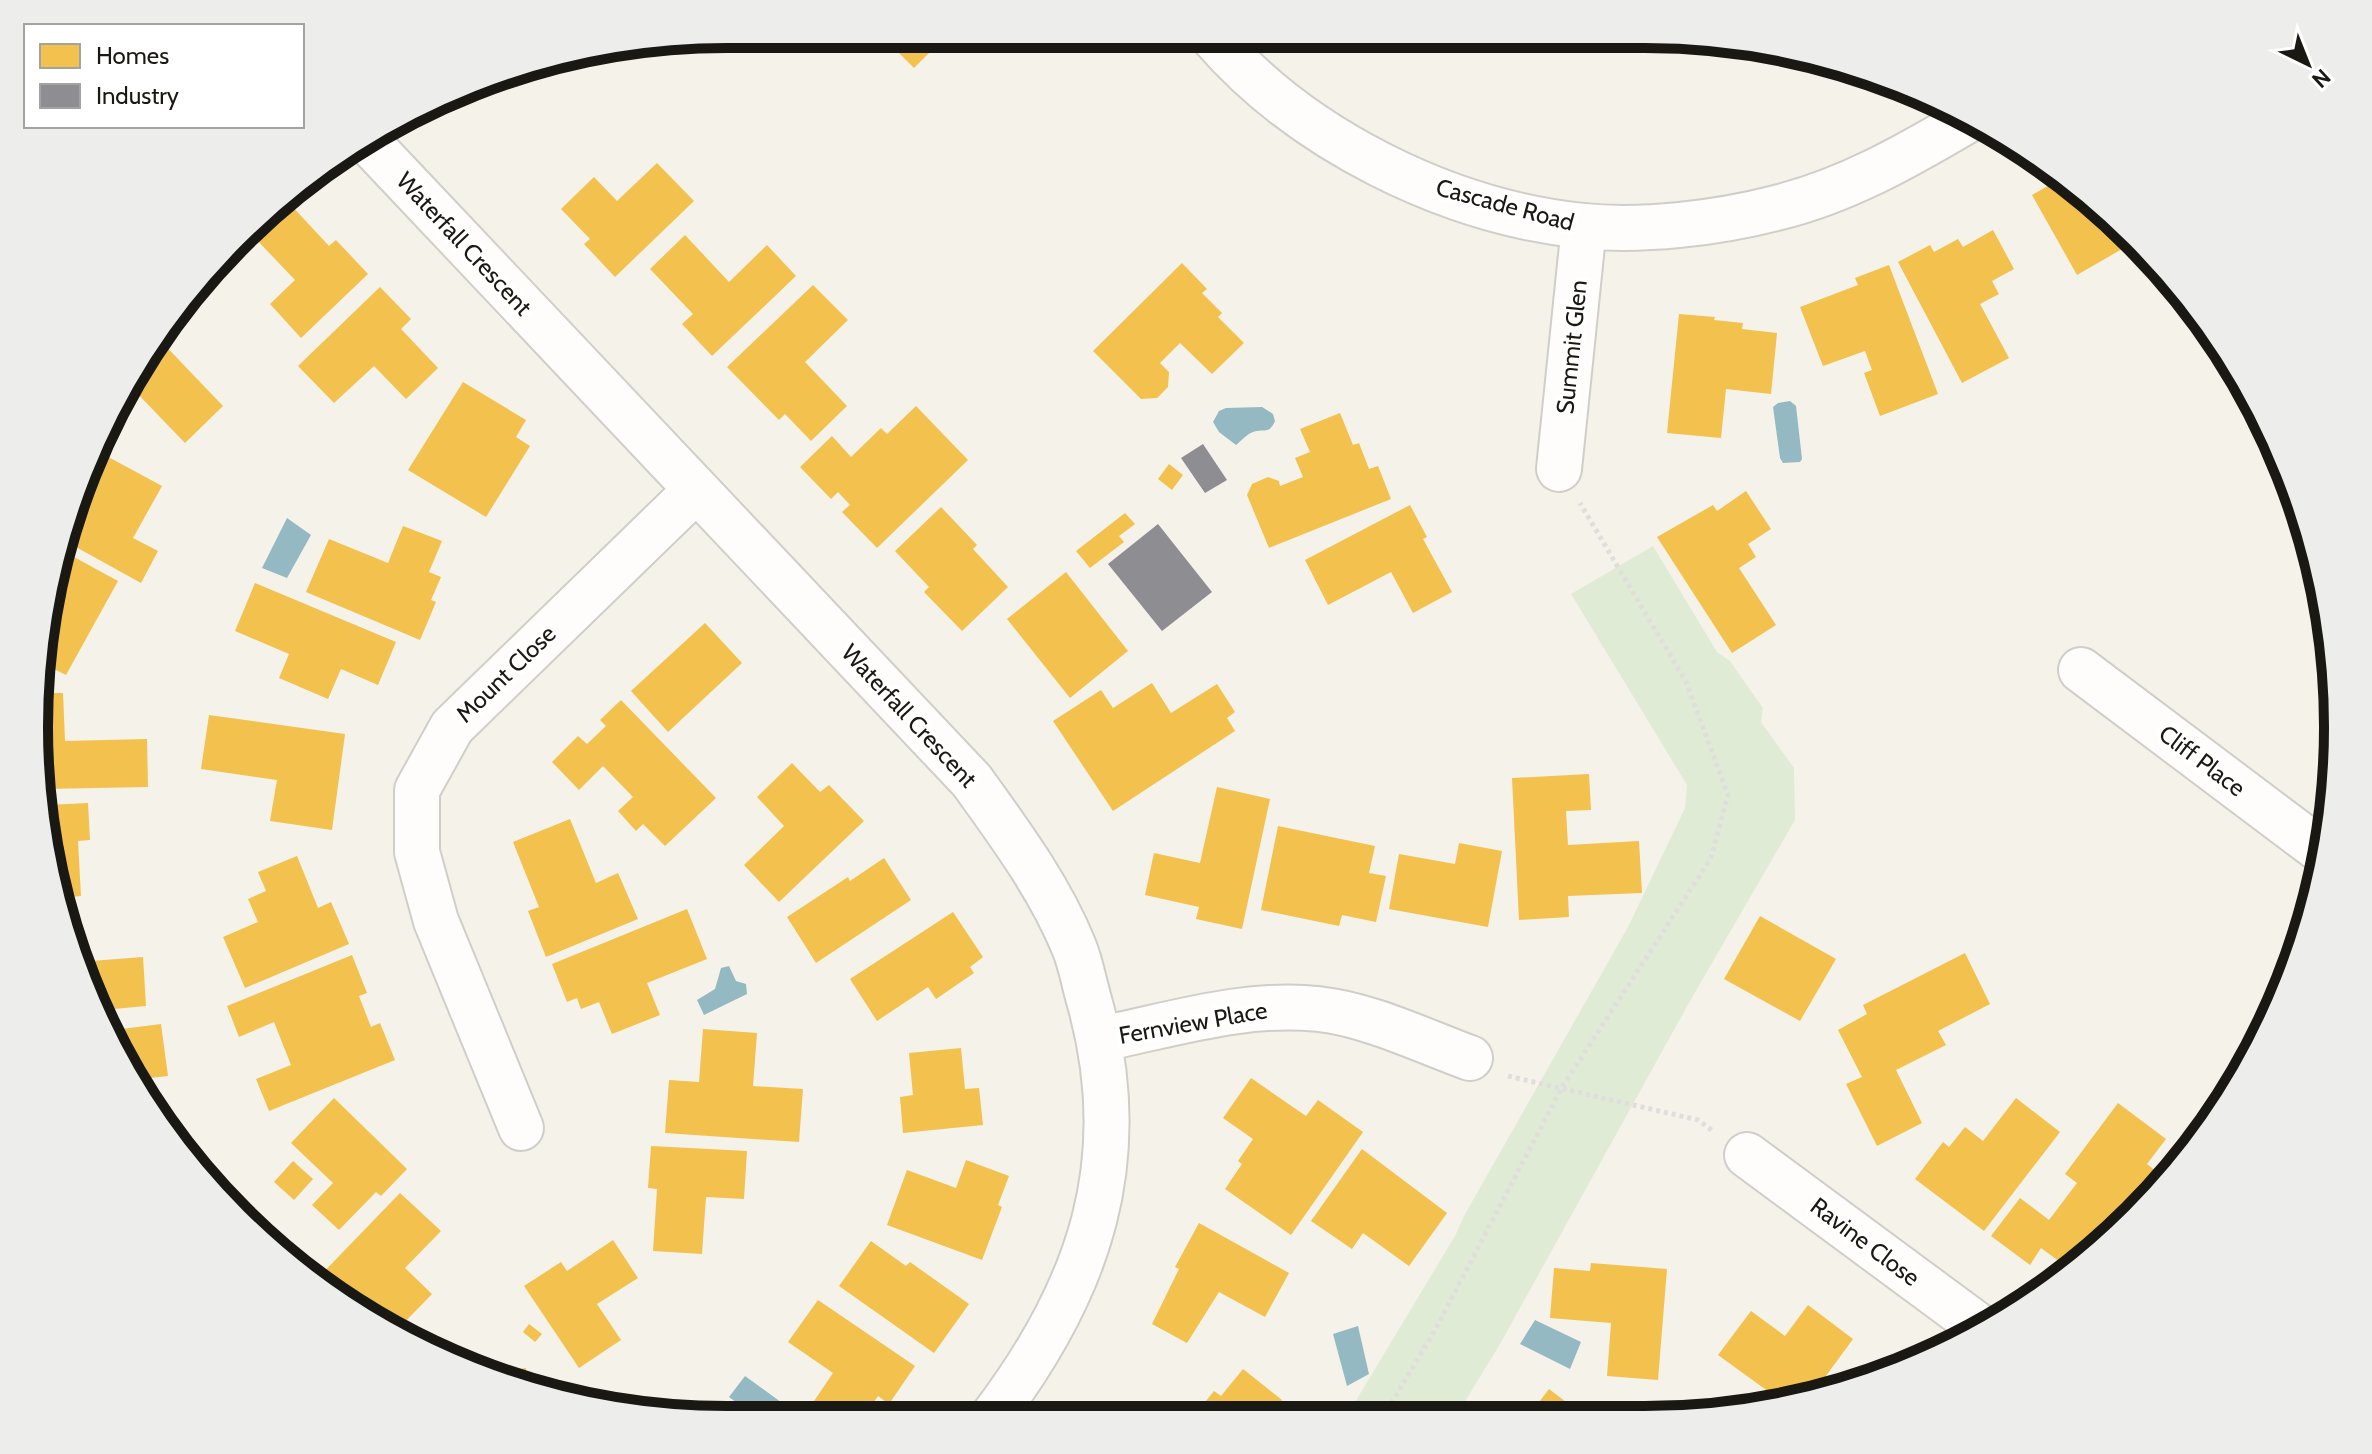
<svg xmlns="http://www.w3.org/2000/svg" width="2372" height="1454" font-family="Cabin,sans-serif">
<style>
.green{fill:#e0ebd6}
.water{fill:#94b9c2}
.homes{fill:#f2c14e}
.industry{fill:#8d8d92}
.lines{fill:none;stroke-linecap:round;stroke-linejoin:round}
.minor-casing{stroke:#d0cec8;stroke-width:48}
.path{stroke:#dfdedc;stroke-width:5;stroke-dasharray:4 4;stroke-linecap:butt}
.minor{stroke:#fefdfc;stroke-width:44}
.labels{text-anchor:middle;stroke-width:8;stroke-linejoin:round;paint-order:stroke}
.street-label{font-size:24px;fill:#1a1813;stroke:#fff}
.rim{fill:none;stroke:#1a1813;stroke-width:10}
</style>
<rect width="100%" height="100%" fill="#f5f2ea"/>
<polygon class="green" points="1653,546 1717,652 1730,661 1763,708 1761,722 1794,768 1795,820 1690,1001 1500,1344 1455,1418 1346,1417 1455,1236 1464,1216 1628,927 1685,808 1687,785 1571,594"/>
<g class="water">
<polygon points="1790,401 1796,406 1802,459 1800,462 1783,463 1780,458 1773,407 1778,403"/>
<path d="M1262,407L1273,414L1275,421C1269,435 1264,428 1253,432C1247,434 1241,441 1236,445L1219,432L1213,422L1219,411L1226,408Z"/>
<polygon points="287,518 311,535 287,578 262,568"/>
<polygon points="729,966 736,981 746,984 747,994 704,1015 697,1000 715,989 721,968"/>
<polygon points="1535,1320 1581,1342 1570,1369 1520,1344"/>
<polygon points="1358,1326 1369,1374 1347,1386 1333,1334"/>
<polygon points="745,1376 796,1413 795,1415 753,1415 729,1397"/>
</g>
<g class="homes">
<polygon points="881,35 947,35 914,68"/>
<polygon points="657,163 694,201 615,277 584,244 590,239 561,209 594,177 617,201"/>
<polygon points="2065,176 2123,230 2115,235 2122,249 2077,275 2032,195"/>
<polygon points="290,204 329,246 336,240 368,274 301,338 270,304 295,280 254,237"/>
<polygon points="1993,230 2014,269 1992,281 1999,294 1980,304 2009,358 1962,383 1898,262 1930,245 1934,252 1958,239 1963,247"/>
<polygon points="685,235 729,282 767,245 796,276 712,356 682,324 693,314 650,269"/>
<polygon points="1182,263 1207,289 1202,293 1222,313 1218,317 1244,343 1212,374 1180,343 1160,363 1169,372 1168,387 1157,398 1141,399 1093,351"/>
<polygon points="1889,265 1938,394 1880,416 1864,373 1872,370 1865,351 1823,366 1800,307 1858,285 1855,278"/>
<polygon points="813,285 848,320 805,362 847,406 811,441 785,414 779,420 727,367"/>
<polygon points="380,287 411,319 401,329 438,368 406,399 374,366 334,403 298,366"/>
<polygon points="1679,314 1715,317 1714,320 1743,323 1742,329 1777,333 1771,394 1726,389 1721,438 1667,433"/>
<polygon points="156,336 223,406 185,443 133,389 123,398 151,342"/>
<polygon points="463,382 526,420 516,437 530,446 486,517 408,470"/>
<polygon points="916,406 968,460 877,548 842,512 850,505 838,492 831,499 800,467 832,436 851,457 881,428 887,434"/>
<polygon points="1340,413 1353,445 1359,443 1369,469 1378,466 1391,499 1269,548 1247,495 1252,484 1268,477 1279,481 1280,486 1303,477 1295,458 1310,452 1300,429"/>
<polygon points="101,453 162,486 133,538 158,551 141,583 65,541 71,505"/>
<polygon points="1169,464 1183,475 1172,490 1158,479"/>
<polygon points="1746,491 1771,529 1748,544 1756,557 1739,568 1776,625 1732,653 1657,537 1713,505 1717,511"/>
<polygon points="1410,505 1427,537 1423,539 1452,592 1413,613 1391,572 1328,605 1305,560"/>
<polygon points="941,507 977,545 973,549 1008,587 962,631 924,592 929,587 895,551"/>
<polygon points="1125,513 1135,524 1119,536 1124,542 1090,568 1076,551"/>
<polygon points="403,526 442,541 429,572 441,577 431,600 436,602 420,640 306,592 329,539 388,563"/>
<polygon points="63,551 118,581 66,675 44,664"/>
<polygon points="1066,572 1128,651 1070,698 1007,619"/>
<polygon points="255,583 396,642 378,685 341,669 328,699 279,678 289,654 235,631"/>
<polygon points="705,623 742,663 668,732 631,691"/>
<polygon points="1152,683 1171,713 1217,684 1235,712 1227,718 1235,731 1113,811 1053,721 1101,690 1113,708"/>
<polygon points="39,693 63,693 65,741 147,739 148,787 44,789 34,727"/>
<polygon points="621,700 716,798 665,846 643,824 636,831 618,811 633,797 603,766 579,790 552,762 578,736 587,744 606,726 600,720"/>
<polygon points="209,715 345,734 332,830 270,821 277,780 201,769"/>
<polygon points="792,763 820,792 829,785 864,821 779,902 744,865 784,826 757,797"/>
<polygon points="1589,774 1591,810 1566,811 1568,845 1639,841 1642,893 1568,896 1569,917 1519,920 1512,778"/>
<polygon points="1217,787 1270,799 1242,929 1196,919 1199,907 1145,895 1154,853 1200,863"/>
<polygon points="88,803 90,840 78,841 81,896 62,898 47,805"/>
<polygon points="570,819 596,883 618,873 638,919 546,957 528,911 539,907 513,842"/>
<polygon points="1278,826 1375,846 1369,873 1386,876 1376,922 1342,915 1339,926 1261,910"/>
<polygon points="1459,843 1502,851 1488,927 1389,909 1399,854 1455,864"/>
<polygon points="297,856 318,908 331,902 349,944 245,988 223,937 258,922 248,899 266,891 258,872"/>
<polygon points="884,858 911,900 816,963 787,917 848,877 850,881"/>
<polygon points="687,909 707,959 647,983 660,1015 612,1034 599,1002 581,1009 577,998 567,1002 552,964"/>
<polygon points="953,912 983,957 970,967 974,973 936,999 928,987 877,1021 850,979"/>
<polygon points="1760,916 1836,959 1800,1021 1724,979"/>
<polygon points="1965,953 1990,1004 1938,1031 1946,1045 1896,1070 1922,1123 1877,1146 1846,1084 1862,1077 1838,1030 1867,1014 1863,1005"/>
<polygon points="352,955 367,993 359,996 371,1027 380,1023 395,1060 269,1111 256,1079 291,1065 274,1022 239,1037 227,1006"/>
<polygon points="143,957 146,1006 103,1010 78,962"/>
<polygon points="161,1024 168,1076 140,1079 114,1030"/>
<polygon points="703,1029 757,1033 753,1086 803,1089 799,1142 665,1133 669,1080 699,1082"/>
<polygon points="961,1048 965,1089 979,1088 983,1125 903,1133 900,1097 913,1095 909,1053"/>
<polygon points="1251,1078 1306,1116 1318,1100 1363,1132 1291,1235 1225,1189 1242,1164 1238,1161 1253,1139 1223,1118"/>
<polygon points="334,1098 407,1169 381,1196 376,1192 339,1230 312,1205 333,1183 291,1143"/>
<polygon points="2016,1098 2060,1132 1984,1231 1915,1179 1943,1142 1949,1147 1965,1127 1983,1141"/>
<polygon points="2118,1103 2166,1139 2147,1164 2157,1172 2096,1252 2071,1270 2041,1248 2030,1265 1991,1236 2020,1198 2049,1220 2077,1183 2065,1174"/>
<polygon points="651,1146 747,1151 744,1199 706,1197 702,1254 653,1251 657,1189 648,1188"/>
<polygon points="1362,1149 1447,1213 1409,1266 1363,1233 1352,1249 1311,1221"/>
<polygon points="966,1160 1009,1176 998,1205 1002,1207 982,1260 887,1225 907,1170 956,1188"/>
<polygon points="293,1161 313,1179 294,1200 274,1182"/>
<polygon points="400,1193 441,1231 405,1268 432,1294 397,1330 365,1302 359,1308 314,1282"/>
<polygon points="1199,1223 1289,1273 1265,1317 1219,1292 1187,1343 1152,1324 1179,1269 1175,1267"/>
<polygon points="613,1240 638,1278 597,1304 621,1340 579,1368 524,1286 561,1262 567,1271"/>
<polygon points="871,1241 906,1266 910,1262 969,1304 934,1353 839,1286"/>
<polygon points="1591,1263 1667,1269 1658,1380 1607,1376 1611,1323 1550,1318 1554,1268 1590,1271"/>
<polygon points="818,1300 915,1366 889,1404 878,1396 865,1415 821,1415 810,1407 833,1373 788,1342"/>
<polygon points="1808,1305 1853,1339 1809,1399 1784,1403 1718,1355 1751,1311 1785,1336"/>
<polygon points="529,1324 542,1334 535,1342 523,1332"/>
<polygon points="526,1368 527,1378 532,1377 534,1387 488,1374"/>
<polygon points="1243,1369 1282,1400 1269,1417 1194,1416 1214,1391 1221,1396"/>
<polygon points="1549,1389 1587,1418 1527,1418"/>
</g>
<g class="industry">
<polygon points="1203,444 1227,480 1205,493 1181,458"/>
<polygon points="1158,524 1212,592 1162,631 1108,564"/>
</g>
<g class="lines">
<g class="minor-casing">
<g id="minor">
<path d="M1213,37C1302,140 1448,212 1583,226C1643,232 1718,223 1776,208C1846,191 1907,156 1968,120"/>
<path d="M369,143L972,781C1010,834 1049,886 1074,947C1081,964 1084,983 1089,1000C1134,1159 1090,1288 993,1416"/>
<polyline points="1559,469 1584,226"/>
<polyline points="2081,670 2323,852"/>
<path d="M1100,1039C1171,1025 1245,1001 1318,1009C1368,1014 1423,1041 1470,1058"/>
<polyline points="521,1128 436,921 417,852 417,790 452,727 696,490"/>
<polyline points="1747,1155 1984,1330"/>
</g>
</g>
<g class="path">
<polyline points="1508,1076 1698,1120 1713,1131"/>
<polyline points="1383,1417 1434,1332 1561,1089 1711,858 1728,795 1686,682 1580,503"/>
</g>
<use href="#minor" class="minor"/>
</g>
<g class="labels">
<g class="street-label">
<text transform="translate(1505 205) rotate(15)" y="8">Cascade Road</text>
<text transform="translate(464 244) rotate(47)" y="8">Waterfall Crescent</text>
<text transform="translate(1572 347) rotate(-84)" y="8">Summit Glen</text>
<text transform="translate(506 674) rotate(-44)" y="8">Mount Close</text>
<text transform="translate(909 716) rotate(47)" y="8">Waterfall Crescent</text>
<text transform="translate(2202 761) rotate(37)" y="8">Cliff Place</text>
<text transform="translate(1193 1023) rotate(-10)" y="8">Fernview Place</text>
<text transform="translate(1865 1242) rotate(37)" y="8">Ravine Close</text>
</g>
</g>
<path d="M0 0H2372V1454H0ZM727 48H1645A679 679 0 0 1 2324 727V727A679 679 0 0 1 1645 1406H727A679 679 0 0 1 48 727V727A679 679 0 0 1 727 48Z" fill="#ededec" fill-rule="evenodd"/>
<path class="rim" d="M727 48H1645A679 679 0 0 1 2324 727V727A679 679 0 0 1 1645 1406H727A679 679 0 0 1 48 727V727A679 679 0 0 1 727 48Z"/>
<rect x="24" y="24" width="280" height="104" fill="#ffffff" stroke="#a3a3a1" stroke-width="2"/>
<rect x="40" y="44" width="40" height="24" fill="#f2c14e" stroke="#a3a3a1" stroke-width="2"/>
<text x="96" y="64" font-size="24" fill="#1a1813">Homes</text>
<rect x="40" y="84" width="40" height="24" fill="#8d8d92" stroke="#a3a3a1" stroke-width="2"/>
<text x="96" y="104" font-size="24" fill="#1a1813">Industry</text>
<g transform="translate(2308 64) rotate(137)" stroke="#ffffff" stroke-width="6" paint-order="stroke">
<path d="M0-6L14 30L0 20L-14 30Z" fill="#1a1813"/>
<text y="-12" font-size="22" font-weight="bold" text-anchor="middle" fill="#1a1813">N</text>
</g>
</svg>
